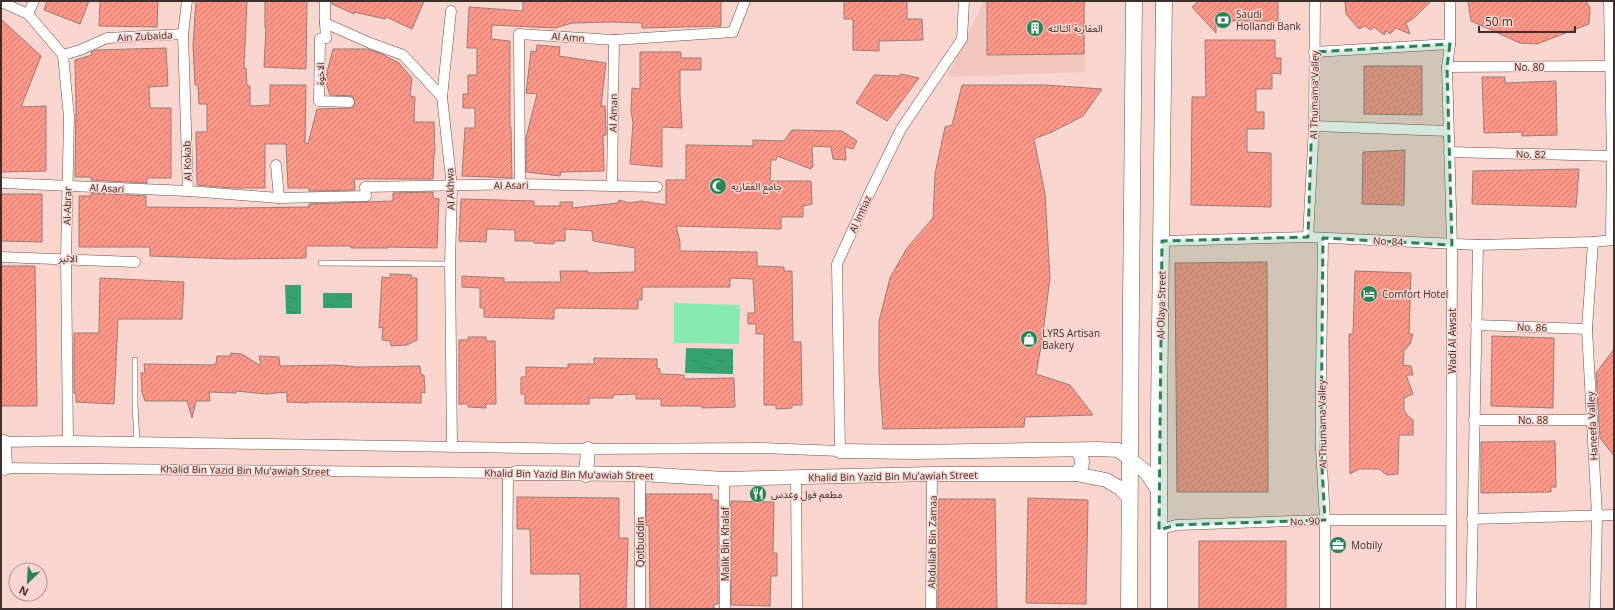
<svg xmlns="http://www.w3.org/2000/svg" width="1615" height="610" font-family="'Open Sans','Noto Sans Arabic',sans-serif">
<style>
.built{fill:#f2c6bf}
.pitch{fill:#88e8b2}
.water{fill:url(#water-ripples)}
.building{fill:url(#building-hatch);stroke:#9b7b75}
.lines{fill:none;stroke-linecap:round;stroke-linejoin:round}
.service-casing{stroke:#6c4e49;stroke-width:6}
.minor-casing{stroke:#6c4e49;stroke-width:11}
.secondary-casing{stroke:#6c4e49;stroke-width:15}
.primary-casing{stroke:#6c4e49;stroke-width:17}
.service{stroke:#fff;stroke-width:5}
.minor{stroke:#fff;stroke-width:10}
.secondary{stroke:#fff;stroke-width:14}
.primary{stroke:#fff;stroke-width:16}
.marked{fill:#2b8257;fill-opacity:0.2;stroke:#2b8257;stroke-width:3;stroke-dasharray:8 5;stroke-linejoin:round}
.labels{text-anchor:middle;stroke-width:3;stroke-linejoin:round;paint-order:stroke}
.poi-label{font-size:10px;fill:#3d2f2d;stroke:#f9d5cf;text-anchor:start}
.street-label{font-size:10px;fill:#3d2f2d;stroke:#f9d5cf}
</style>
<defs>
<pattern id="water-ripples" width="26" height="14" patternUnits="userSpaceOnUse"><rect width="26" height="14" fill="#36a16c"/><path d="M2 4q2-2 4 0t4 0M15 11q2-2 4 0t4 0" fill="none" stroke="#2f8459"/></pattern>
<pattern id="building-hatch" width="6" height="6" patternUnits="userSpaceOnUse"><rect width="6" height="6" fill="#fe9788"/><path d="M-1 1l2-2M0 6l6-6M5 7l2-2" fill="none" stroke="#cf7c70"/></pattern>
</defs>
<rect width="100%" height="100%" fill="#f9d5cf"/>
<polygon class="built" points="984,1 1086,1 1085,72 947,77"/>
<polygon class="pitch" points="674,303 740,305 739,344 674,343"/>
<g class="water">
<polygon points="285,285 301,285 301,314 286,314"/>
<rect x="323" y="293" width="29" height="15"/>
<polygon points="686,348 733,349 733,374 685,373"/>
</g>
<g class="building">
<polygon points="47,1 89,1 80,24 44,10"/>
<polygon points="100,1 158,1 157,27 99,26"/>
<polygon points="196,1 247,1 244,68 246,68 247,86 250,86 250,106 270,105 270,85 306,85 305,143 308,144 317,109 349,108 352,108 355,103 352,96 330,95 327,86 327,72 333,49 367,49 382,54 399,63 412,78 410,96 415,97 414,122 434,122 435,153 434,153 433,179 354,179 355,190 309,191 309,188 288,188 286,144 265,144 265,188 231,188 197,185 196,132 207,132 207,104 199,104 198,85 195,85 193,45"/>
<polygon points="265,1 307,1 306,69 264,67 266,28 265,28"/>
<polygon points="332,1 424,1 412,29 386,17 385,19 354,12 354,14 332,4"/>
<polygon points="523,1 721,1 721,26 642,28 642,23 611,22 572,23 555,28 492,25 491,39 510,41 510,127 511,127 512,178 462,176 465,128 475,128 475,108 463,108 463,94 468,94 468,75 477,75 477,48 467,48 469,7 523,11"/>
<polygon points="844,1 907,1 907,19 922,19 923,40 879,41 879,51 853,50 853,19 844,19"/>
<polygon points="987,1 1084,1 1084,54 987,55"/>
<polygon points="1199,1 1278,1 1278,21 1216,21 1216,33 1192,7"/>
<polygon points="1345,1 1431,1 1414,18 1406,23 1410,34 1396,28 1390,34 1387,31 1384,35 1374,27 1371,30 1365,26 1359,29 1346,14"/>
<polygon points="1468,1 1586,1 1590,8 1589,24 1537,44 1520,43 1471,21"/>
<polygon points="1,19 41,56 21,107 46,106 46,171 1,172"/>
<polygon points="1205,40 1275,40 1275,58 1281,58 1281,74 1272,73 1272,89 1256,89 1256,112 1264,112 1264,129 1247,129 1247,152 1271,153 1271,207 1191,205 1192,97 1206,97"/>
<polygon points="537,45 560,47 559,56 606,63 601,106 605,106 606,130 606,135 603,135 604,171 561,172 560,176 526,172 526,138 537,94 526,93 531,51 536,52"/>
<polygon points="166,48 168,86 149,87 150,108 171,108 171,178 147,178 147,183 91,180 91,177 75,177 76,106 75,60 92,55 91,52 96,50"/>
<polygon points="640,52 681,52 681,58 701,58 701,70 680,70 680,95 682,128 662,127 662,167 630,164 633,123 631,111 632,88 640,89"/>
<polygon points="1364,66 1422,66 1422,115 1364,114"/>
<polygon points="901,74 919,78 887,121 856,103 874,75 899,76"/>
<polygon points="1482,77 1505,77 1505,83 1556,81 1557,135 1522,136 1522,132 1484,133"/>
<polygon points="962,85 1045,85 1102,89 1083,116 1052,132 1034,139 1045,194 1050,278 1042,341 1036,374 1070,385 1093,415 1025,417 1024,427 883,429 879,372 879,321 890,278 907,248 933,218 935,174 945,127 952,125"/>
<polygon points="792,130 842,131 857,141 853,149 845,147 846,160 833,159 831,147 812,146 813,167 811,167 811,169 777,156 776,160 771,160 770,181 811,181 812,204 803,206 803,217 781,217 781,229 676,226 680,242 680,251 757,252 757,266 784,267 784,271 792,271 793,342 801,342 802,405 792,405 792,408 776,409 776,405 764,405 764,334 756,334 756,324 748,324 748,313 755,313 753,279 730,278 730,287 642,287 642,300 638,300 638,309 558,308 554,309 554,319 484,317 484,308 480,308 480,288 462,287 462,276 504,278 504,282 561,282 560,271 588,271 588,273 635,272 635,248 593,241 592,231 565,229 565,241 554,241 554,244 534,243 534,241 515,241 515,230 487,229 486,242 459,241 461,199 534,201 534,206 560,206 560,202 573,202 572,208 618,203 619,200 629,203 641,201 666,205 666,180 686,180 686,145 753,146 753,140 784,141"/>
<polygon points="1405,150 1404,205 1362,204 1363,152"/>
<polygon points="1579,169 1576,207 1472,204 1473,171"/>
<polygon points="433,192 433,198 439,199 437,248 388,247 388,248 351,248 351,246 306,246 306,258 232,259 150,256 150,247 79,247 79,196 91,196 91,193 146,196 146,207 236,208 309,207 309,204 393,201 393,193"/>
<polygon points="1,194 42,194 42,242 1,241"/>
<polygon points="1267,262 1268,492 1177,492 1175,263"/>
<polygon points="1,266 35,266 37,406 1,406"/>
<polygon points="1355,271 1411,273 1409,334 1413,334 1410,344 1404,351 1403,365 1411,366 1413,375 1406,375 1413,394 1404,398 1404,410 1407,415 1413,420 1413,435 1399,435 1398,474 1387,475 1379,469 1359,469 1350,474 1349,334 1353,334"/>
<polygon points="390,274 412,275 411,278 417,278 417,340 407,345 391,346 390,341 382,340 383,327 379,328 382,277 390,278"/>
<polygon points="100,278 184,282 182,319 118,319 114,404 76,402 76,394 74,393 74,333 99,333"/>
<polygon points="1492,336 1554,338 1553,408 1491,406"/>
<polygon points="468,337 486,337 486,341 495,341 496,404 486,404 486,408 468,407 468,404 459,404 459,340 468,340"/>
<polygon points="1614,349 1614,456 1600,438 1596,373"/>
<polygon points="231,353 242,354 261,366 259,356 279,357 280,366 337,365 358,367 420,366 421,375 424,375 425,393 421,392 421,403 349,402 308,402 308,403 287,402 287,392 266,394 236,391 236,393 209,392 210,401 196,401 192,418 187,401 145,401 142,392 141,373 145,373 144,364 212,365 216,364 217,356 230,356"/>
<polygon points="594,358 657,359 657,368 660,369 660,374 684,375 684,379 734,378 735,407 702,408 702,406 661,406 661,399 636,399 636,394 613,395 613,398 589,398 589,404 525,404 525,394 521,394 521,377 526,377 526,367 568,368 568,364 594,364"/>
<polygon points="1555,441 1556,487 1551,487 1551,492 1481,493 1481,442"/>
<polygon points="646,494 712,494 712,500 718,500 718,604 714,604 714,609 650,609 649,526 646,525"/>
<polygon points="517,497 619,498 619,538 628,538 626,609 580,609 580,574 531,574 530,529 517,529"/>
<polygon points="1028,498 1088,500 1086,604 1026,603"/>
<polygon points="938,499 995,499 997,609 938,609"/>
<polygon points="731,501 774,502 773,553 777,553 777,576 771,576 770,606 731,605"/>
<rect x="1199" y="541" width="87" height="68"/>
</g>
<g class="lines">
<g class="service-casing">
<g id="service">
<polyline points="321,263 450,264"/>
<polyline points="135,360 135,404 137,442"/>
</g>
</g>
<g class="minor-casing">
<g id="minor">
<polyline points="187,1 183,34 188,191 279,198 366,196 365,187 520,184 657,187"/>
<polyline points="325,1 325,23 370,43 403,55 442,97 452,187 450,264 452,446"/>
<polyline points="1450,1 1450,44 1447,67 1452,245 1451,609"/>
<polyline points="1609,1 1612,156 1611,240"/>
<polyline points="1,2 28,14 63,55 69,117 66,258 68,441"/>
<polyline points="28,14 34,1"/>
<polyline points="325,23 326,38 320,39 319,101 349,102"/>
<polyline points="1314,52 1450,44"/>
<polyline points="63,55 80,50 107,38 183,34"/>
<polyline points="1447,67 1610,66"/>
<polyline points="442,97 451,11"/>
<polyline points="1314,126 1448,131"/>
<polyline points="1449,152 1612,156"/>
<polyline points="276,165 279,198"/>
<polyline points="1,183 188,191"/>
<polyline points="520,184 519,34 614,40 733,32 745,1"/>
<polyline points="612,185 614,40"/>
<polyline points="1308,237 1314,126 1315,1"/>
<polyline points="1323,238 1321,378 1321,449 1325,520 1325,609"/>
<polyline points="1162,241 1308,237 1478,245 1593,242 1614,240"/>
<polyline points="1593,242 1587,329 1597,515 1595,609"/>
<polyline points="1,257 135,262"/>
<polyline points="1476,325 1587,329"/>
<polyline points="1474,420 1592,420"/>
<polyline points="1,442 68,441 588,449 762,448 840,451 837,264 870,192 901,129 962,39 964,1"/>
<polyline points="1,468 516,473"/>
<polyline points="640,474 640,609"/>
<polyline points="796,477 797,609"/>
<polyline points="724,479 725,609"/>
<polyline points="1472,519 1614,515"/>
<polyline points="1159,530 1176,525 1325,520 1451,520"/>
<polyline points="507,609 508,473"/>
<polyline points="931,609 932,474"/>
<polyline points="1471,609 1478,245"/>
</g>
</g>
<g class="secondary-casing">
<g id="secondary">
<polyline points="4,442 5,468"/>
<polyline points="840,451 915,452 1098,449 1118,450 1130,459 1146,472 1160,493"/>
<polyline points="516,473 640,474 724,479 932,474 1076,474 1106,480 1120,488 1130,499"/>
<path d="M1076,474C1084,466 1084,459 1077,450"/>
<polyline points="586,475 588,449"/>
</g>
</g>
<g class="primary-casing">
<g id="primary">
<polyline points="1129,609 1131,300 1134,1"/>
<polyline points="1159,609 1159,412 1164,1"/>
</g>
</g>
<use href="#service" class="service"/>
<use href="#minor" class="minor"/>
<use href="#secondary" class="secondary"/>
<use href="#primary" class="primary"/>
</g>
<path class="marked" d="M1450,44L1447,67L1452,245L1323,238L1321,449L1325,520L1176,525L1159,530L1162,241L1308,237L1314,52Z"/>
<defs>
<g id="bank-disc" transform="scale(0.9)"><circle r="9.5" fill="#2b8257" stroke="#f9d5cf"/><path d="M-6-4H6V4H-6ZM0-2.3a2.3 2.3 0 1 0 0 4.6a2.3 2.3 0 1 0 0-4.6Z" fill="#fff"/></g>
<g id="building-disc" transform="scale(0.9)"><circle r="9.5" fill="#2b8257" stroke="#f9d5cf"/><path d="M-4-6H4V6H1V3H-1V6H-4ZM-2.5-4.3h1.7v1.8h-1.7ZM.8-4.3h1.7v1.8H.8ZM-2.5-1h1.7V.8h-1.7ZM.8-1h1.7V.8H.8Z" fill="#fff"/></g>
<g id="mosque-disc" transform="scale(0.9)"><circle r="9.5" fill="#2b8257" stroke="#f9d5cf"/><path d="M3.5-4.9A6 6 0 1 0 3.5 4.9A5 5 0 1 1 3.5-4.9Z" fill="#fff"/></g>
<g id="hotel-disc" transform="scale(0.9)"><circle r="9.5" fill="#2b8257" stroke="#f9d5cf"/><path d="M-6-4.5h1.5V1H6V5H4.5V3h-9V5H-6ZM-4 0a1.8 1.8 0 1 1 3.6 0ZM.5 0V-2.5h3Q6-2.5 6 0Z" fill="#fff"/></g>
<g id="shop-disc" transform="scale(0.9)"><circle r="9.5" fill="#2b8257" stroke="#f9d5cf"/><path d="M-5-2.5h2.3a2.7 3.5 0 0 1 5.4 0H5L5.5 6h-11ZM-1.5-2.5h3a1.5 2.3 0 0 0-3 0Z" fill="#fff"/></g>
<g id="restaurant-disc" transform="scale(0.9)"><circle r="9.5" fill="#2b8257" stroke="#f9d5cf"/><path d="M-5-6h1v4h1v-4h1v4h1v-4h1v5L-1.5 .5V6h-2V.5L-5-1ZM5-6V6H3V1.5H1.5Q1.5-4 5-6Z" fill="#fff"/></g>
<g id="office-disc" transform="scale(0.9)"><circle r="9.5" fill="#2b8257" stroke="#f9d5cf"/><path d="M-6-3h4V-5.5h4V-3h4V5H-6ZM-1-4.5V-3h2v-1.5ZM-6 0V1H6V0Z" fill="#fff"/></g>
</defs>
<g fill-rule="evenodd">
<use href="#bank-disc" x="1223" y="20"/>
<use href="#building-disc" x="1035" y="28"/>
<use href="#mosque-disc" x="718" y="186"/>
<use href="#hotel-disc" x="1369" y="294"/>
<use href="#shop-disc" x="1029" y="339"/>
<use href="#restaurant-disc" x="758" y="494"/>
<use href="#office-disc" x="1338" y="545"/>
</g>
<g class="labels">
<g class="poi-label">
<text x="1236" y="18">Saudi<tspan x="1236" dy="12">Hollandi Bank</tspan></text>
<text x="1048" y="32">العقارية الثالثه</text>
<text x="731" y="190">جامع العقاريه</text>
<text x="1382" y="298">Comfort Hotel</text>
<text x="1042" y="337">LYRS Artisan<tspan x="1042" dy="12">Bakery</tspan></text>
<text x="771" y="498">مطعم فول وعدس</text>
<text x="1351" y="549">Mobily</text>
</g>
<g class="street-label">
<text transform="translate(145 36) rotate(-3)" y="4">Ain Zubaida</text>
<text transform="translate(568 37) rotate(4)" y="4">Al Amn</text>
<text x="1529" y="71">No. 80</text>
<text transform="translate(320 74) rotate(-90)" y="4">الاخوة</text>
<text transform="translate(1314 95) rotate(-89)" y="4">Al Thumama Valley</text>
<text transform="translate(613 113) rotate(-89)" y="4">Al Aman</text>
<text transform="translate(1531 154) rotate(1)" y="4">No. 82</text>
<text transform="translate(187 161) rotate(-92)" y="4">Al Kokab</text>
<text transform="translate(511 185) rotate(-1)" y="4">Al Asari</text>
<text transform="translate(107 188) rotate(3)" y="4">Al Asari</text>
<text transform="translate(450 189) rotate(-92)" y="4">Al Akhwa</text>
<text transform="translate(67 206) rotate(-89)" y="4">Al-Abrar</text>
<text transform="translate(860 214) rotate(-66)" y="4">Al Imtiaz</text>
<text transform="translate(1388 241) rotate(3)" y="4">No. 84</text>
<text transform="translate(68 258) rotate(2)" y="4">الاثير</text>
<text transform="translate(1161 305) rotate(-89)" y="4">Al Olaya Street</text>
<text transform="translate(1532 327) rotate(2)" y="4">No. 86</text>
<text transform="translate(1452 341) rotate(-90)" y="4">Wadi Al Awsat</text>
<text x="1533" y="424">No. 88</text>
<text transform="translate(1322 424) rotate(-91)" y="4">Al Thumama Valley</text>
<text transform="translate(1592 426) rotate(-93)" y="4">Haneefa Valley</text>
<text transform="translate(245 470) rotate(1)" y="4">Khalid Bin Yazid Bin Mu'awiah Street</text>
<text transform="translate(569 474) rotate(1)" y="4">Khalid Bin Yazid Bin Mu'awiah Street</text>
<text transform="translate(893 476) rotate(-1)" y="4">Khalid Bin Yazid Bin Mu'awiah Street</text>
<text transform="translate(1305 521) rotate(-2)" y="4">No. 90</text>
<text transform="translate(640 542) rotate(-90)" y="4">Qotbuddin</text>
<text transform="translate(932 542) rotate(-89)" y="4">Abdullah Bin Zamaa</text>
<text transform="translate(725 544) rotate(-90)" y="4">Malik Bin Khalaf</text>
</g>
</g>
<rect width="1615" height="610" fill="none" stroke="#3d2f2d" stroke-width="4"/>
<g transform="translate(28 582) rotate(205)"><circle r="19" fill="#f9d5cf" stroke="#ae938e"/>
<path d="M0-3L7 15L0 10L-7 15Z" fill="#2b8257"/>
<text y="-6" font-size="11" font-weight="bold" text-anchor="middle" fill="#3d2f2d">N</text>
</g>
<path d="M1479 26v6h96v-6" fill="none" stroke="#3d2f2d" stroke-width="2"/>
<text x="1485" y="26" font-size="12" fill="#3d2f2d" stroke="#f9d5cf" stroke-width="3" paint-order="stroke">50 m</text>
</svg>
